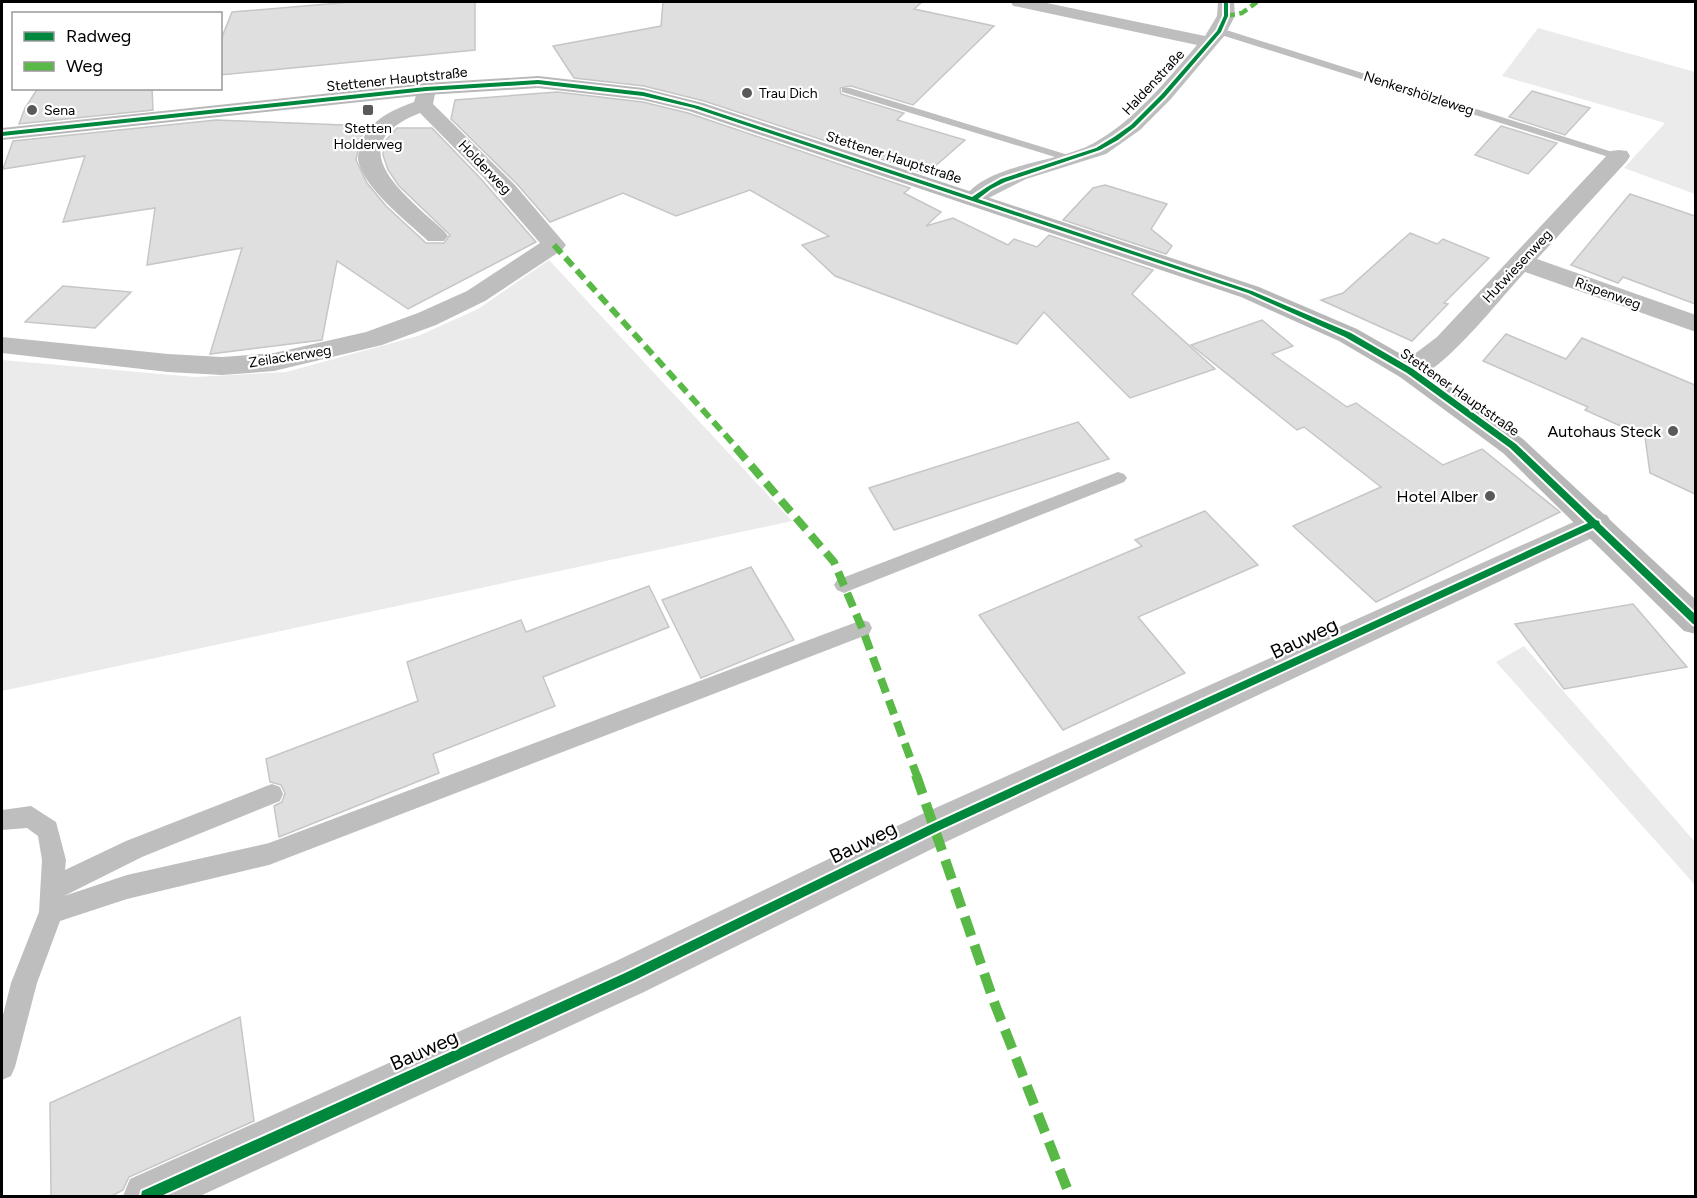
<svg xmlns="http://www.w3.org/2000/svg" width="1697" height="1198" font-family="Figtree,sans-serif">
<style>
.green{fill:#ebebeb}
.building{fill:#dfdfdf;stroke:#c6c6c6;stroke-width:1.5}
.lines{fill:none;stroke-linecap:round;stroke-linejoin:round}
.lane{fill:#bebebe;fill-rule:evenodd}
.street{fill:#bebebe;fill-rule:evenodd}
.secondary{fill:#b8b8b8;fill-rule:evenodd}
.quiet-far3{stroke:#58b947;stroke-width:4.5;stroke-dasharray:9 4.5;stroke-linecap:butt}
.quiet-far2{stroke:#58b947;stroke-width:6;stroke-dasharray:11 6;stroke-linecap:butt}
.quiet-far1{stroke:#58b947;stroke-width:8;stroke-dasharray:15 8;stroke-linecap:butt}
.quiet{stroke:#58b947;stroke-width:10;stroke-dasharray:20 10;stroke-linecap:butt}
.cycleway-casing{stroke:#fff;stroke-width:4}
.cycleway{fill:#00873e;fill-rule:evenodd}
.poi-dot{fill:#595959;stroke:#fff;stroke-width:2}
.labels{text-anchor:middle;stroke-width:4.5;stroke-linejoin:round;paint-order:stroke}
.far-street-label{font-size:14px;fill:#000;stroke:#fff}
.far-poi-label{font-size:14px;fill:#000;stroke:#fff;text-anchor:start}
.poi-label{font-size:16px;fill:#000;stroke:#fff;text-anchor:end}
.near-street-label{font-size:20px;fill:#000;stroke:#fff}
</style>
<rect width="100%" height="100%" fill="#fff"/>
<g class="green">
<polygon points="1538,28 1695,72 1695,194 1624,168 1665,123 1502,76"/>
<polygon points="549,260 792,521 2,691 2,360 195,377 286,372 418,336 478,309"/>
<polygon points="1524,646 1695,842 1695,885 1496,662"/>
</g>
<g class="building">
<polygon points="351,2 475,2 475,50 220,75 220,42 232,12"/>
<polygon points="663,2 922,2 914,9 994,26 913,105 851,86 840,88 841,94 904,113 897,120 965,140 926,174 704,101 644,86 574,78 553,46 661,26"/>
<polygon points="38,88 152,88 153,110 19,124 25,108"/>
<polygon points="1532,91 1590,108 1565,135 1509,117"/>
<polygon points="557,92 643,102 688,113 910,188 904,193 941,212 926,226 953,218 1008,245 1014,239 1037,247 1049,235 1153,270 1132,294 1215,369 1130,398 1044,312 1017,344 835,276 802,245 829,236 750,190 676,216 623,193 550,222 517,184 451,119 455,100"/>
<polygon points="216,120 369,126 361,137 356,160 367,183 386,206 426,243 444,243 450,235 399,186 388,170 383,155 385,141 397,128 432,128 481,179 536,242 408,309 337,261 322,340 210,354 242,248 147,265 155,208 63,222 85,156 3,169 13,141"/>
<polygon points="1501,126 1557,143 1528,174 1475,155"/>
<polygon points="1105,185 1167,204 1151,229 1172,246 1166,254 1063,220 1093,188"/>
<polygon points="1630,194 1695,216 1695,304 1623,277 1618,283 1571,265"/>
<polygon points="1410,233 1437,244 1443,239 1489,258 1444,303 1448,304 1412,341 1321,300 1343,293"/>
<polygon points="63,286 131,292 95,328 25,322"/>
<polygon points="1262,320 1293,346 1272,354 1347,407 1356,403 1443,465 1482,449 1560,512 1376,602 1293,526 1381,487 1304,427 1297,430 1191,345"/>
<polygon points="1506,334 1566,359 1582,338 1695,385 1695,494 1650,473 1645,437 1585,410 1588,407 1483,361"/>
<polygon points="1078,422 1109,459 894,530 869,488"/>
<polygon points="1205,511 1258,565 1138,617 1185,673 1063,730 979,615 1142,546 1135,540"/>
<polygon points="751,567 794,640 701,678 662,600"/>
<polygon points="649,586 669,627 543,677 555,706 433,754 439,773 279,837 274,806 282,802 285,793 281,785 270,782 266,759 418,701 407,662 521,620 526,632"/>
<polygon points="1633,604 1687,667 1564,689 1515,624"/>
<polygon points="240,1017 254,1121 129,1177 123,1190 110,1197 51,1197 50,1103"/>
</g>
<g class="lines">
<g class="lane">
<polygon points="1215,29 1223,29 1625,156 1623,159 1615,159 1215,33"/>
<polygon points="842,88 850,88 1078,158 1072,162 1068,161 842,92"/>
<polygon points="1118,472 1124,474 1127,478 1124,482 851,590 844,593 837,590 834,585 837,580"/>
<polygon points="862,620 869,622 872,628 869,634 269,865 127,899 60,921 37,983 15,1067 11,1076 2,1080 2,1019 11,983 39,912 42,860 38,836 27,828 2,830 2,810 31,806 56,822 66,860 65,870 126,841 264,787 272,784 280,787 283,794 280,801 142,857 64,896 127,875 269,843"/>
</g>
<g class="street">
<path d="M1011,2H1042L1205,36L1217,16L1218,2H1234L1235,16L1225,35L1170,100L1140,130L1106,154L1026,179L975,205L967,203L964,198C988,163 1058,163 1094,143C1136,119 1166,81 1197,45L1019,7L1013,6Z"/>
<path d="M426,83L433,85L436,89L433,104L515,185L566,245L562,250L485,301L436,325L382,345L274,371L222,375L168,372L2,353V337L168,354L222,357L274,353L366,332L418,313L467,291L540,243L483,177L420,113C336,146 406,196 444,231L448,236L444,241H428C407,221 364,189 358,160C359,126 386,112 414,102L419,85Z"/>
<path d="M1619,150L1627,151L1630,156L1627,161L1537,259L1696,315V332L1525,272C1500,299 1450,363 1419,377C1412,380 1407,379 1400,377L1396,371L1400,365L1437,337L1611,151Z"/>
<polygon points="1596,512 1607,515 1612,523 1607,531 950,840 644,992 200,1196 123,1196 130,1179 614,962 922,814"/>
</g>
<polygon class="secondary" points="538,76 643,88 703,103 1259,287 1357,329 1420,365 1523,439 1696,600 1696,634 1684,631 1503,453 1400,377 1339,341 1241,297 689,111 643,100 538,88 426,95 2,140 2,128 426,83"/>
<polyline class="quiet-far3" points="1226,16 1242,13 1257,2"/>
<polyline class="quiet-far2" points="554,245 738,449"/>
<polyline class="quiet-far1" points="736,448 834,562 862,628 917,776"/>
<polyline class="quiet" points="916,775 994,1002 1070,1196"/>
<g class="cycleway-casing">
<polygon id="cycleway" points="1224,2 1228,2 1228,16 1221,32 1165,97 1135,127 1118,140 1100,150 1005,182 991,189 978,199 1252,291 1351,333 1413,369 1516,444 1596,520 1599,521 1600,524 1696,615 1696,625 1693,624 1593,528 940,830 633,981 161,1196 141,1196 142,1191 625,973 932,824 1588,523 1510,448 1407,373 1345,337 1248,293 694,108 643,96 538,84 426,91 2,136 2,132 426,87 538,80 643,92 698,106 972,197 987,187 1001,179 1096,148 1114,137 1131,125 1161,95 1217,31 1224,16"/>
</g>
<use href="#cycleway" class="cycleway"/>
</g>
<g class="poi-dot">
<circle cx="747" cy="93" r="6"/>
<circle cx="32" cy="110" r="6"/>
<rect x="362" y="104" width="12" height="12" rx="3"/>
<circle cx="1673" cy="431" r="6"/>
<circle cx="1490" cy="496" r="6"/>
</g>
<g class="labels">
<g class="far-street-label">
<text transform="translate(397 79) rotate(-6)" y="5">Stettener Hauptstraße</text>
<text transform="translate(1153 82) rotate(-47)" y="5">Haldenstraße</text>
<text transform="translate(1419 93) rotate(18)" y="5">Nenkershölzleweg</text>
<text transform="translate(894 157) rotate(18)" y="5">Stettener Hauptstraße</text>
<text transform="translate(485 167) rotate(46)" y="5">Holderweg</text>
<text transform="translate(1517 266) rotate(-47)" y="5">Hutwiesenweg</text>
<text transform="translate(1608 293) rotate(20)" y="5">Rispenweg</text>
<text transform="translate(290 356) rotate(-9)" y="5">Zeilackerweg</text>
<text transform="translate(1460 392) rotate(35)" y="5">Stettener Hauptstraße</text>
</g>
<g class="far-poi-label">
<text x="759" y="98">Trau Dich</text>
<text x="44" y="115">Sena</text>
<text x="368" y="133" text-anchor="middle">Stetten<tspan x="368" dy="16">Holderweg</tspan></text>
</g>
<g class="poi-label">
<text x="1661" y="437">Autohaus Steck</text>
<text x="1478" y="502">Hotel Alber</text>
</g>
<g class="near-street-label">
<text transform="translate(1304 638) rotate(-25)" y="7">Bauweg</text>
<text transform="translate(863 842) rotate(-26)" y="7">Bauweg</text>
<text transform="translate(424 1050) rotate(-24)" y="7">Bauweg</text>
</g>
</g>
<rect width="1697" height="1198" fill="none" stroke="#000000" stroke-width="6"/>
<rect x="12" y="12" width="210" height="78" fill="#ffffff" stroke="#999999" stroke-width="1.5"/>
<rect x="24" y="32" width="30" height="9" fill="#00873e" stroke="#999999" stroke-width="1.5"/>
<text x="66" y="42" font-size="18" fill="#000000">Radweg</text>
<rect x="24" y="62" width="30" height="9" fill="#58b947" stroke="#999999" stroke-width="1.5"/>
<text x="66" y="72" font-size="18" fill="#000000">Weg</text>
</svg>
